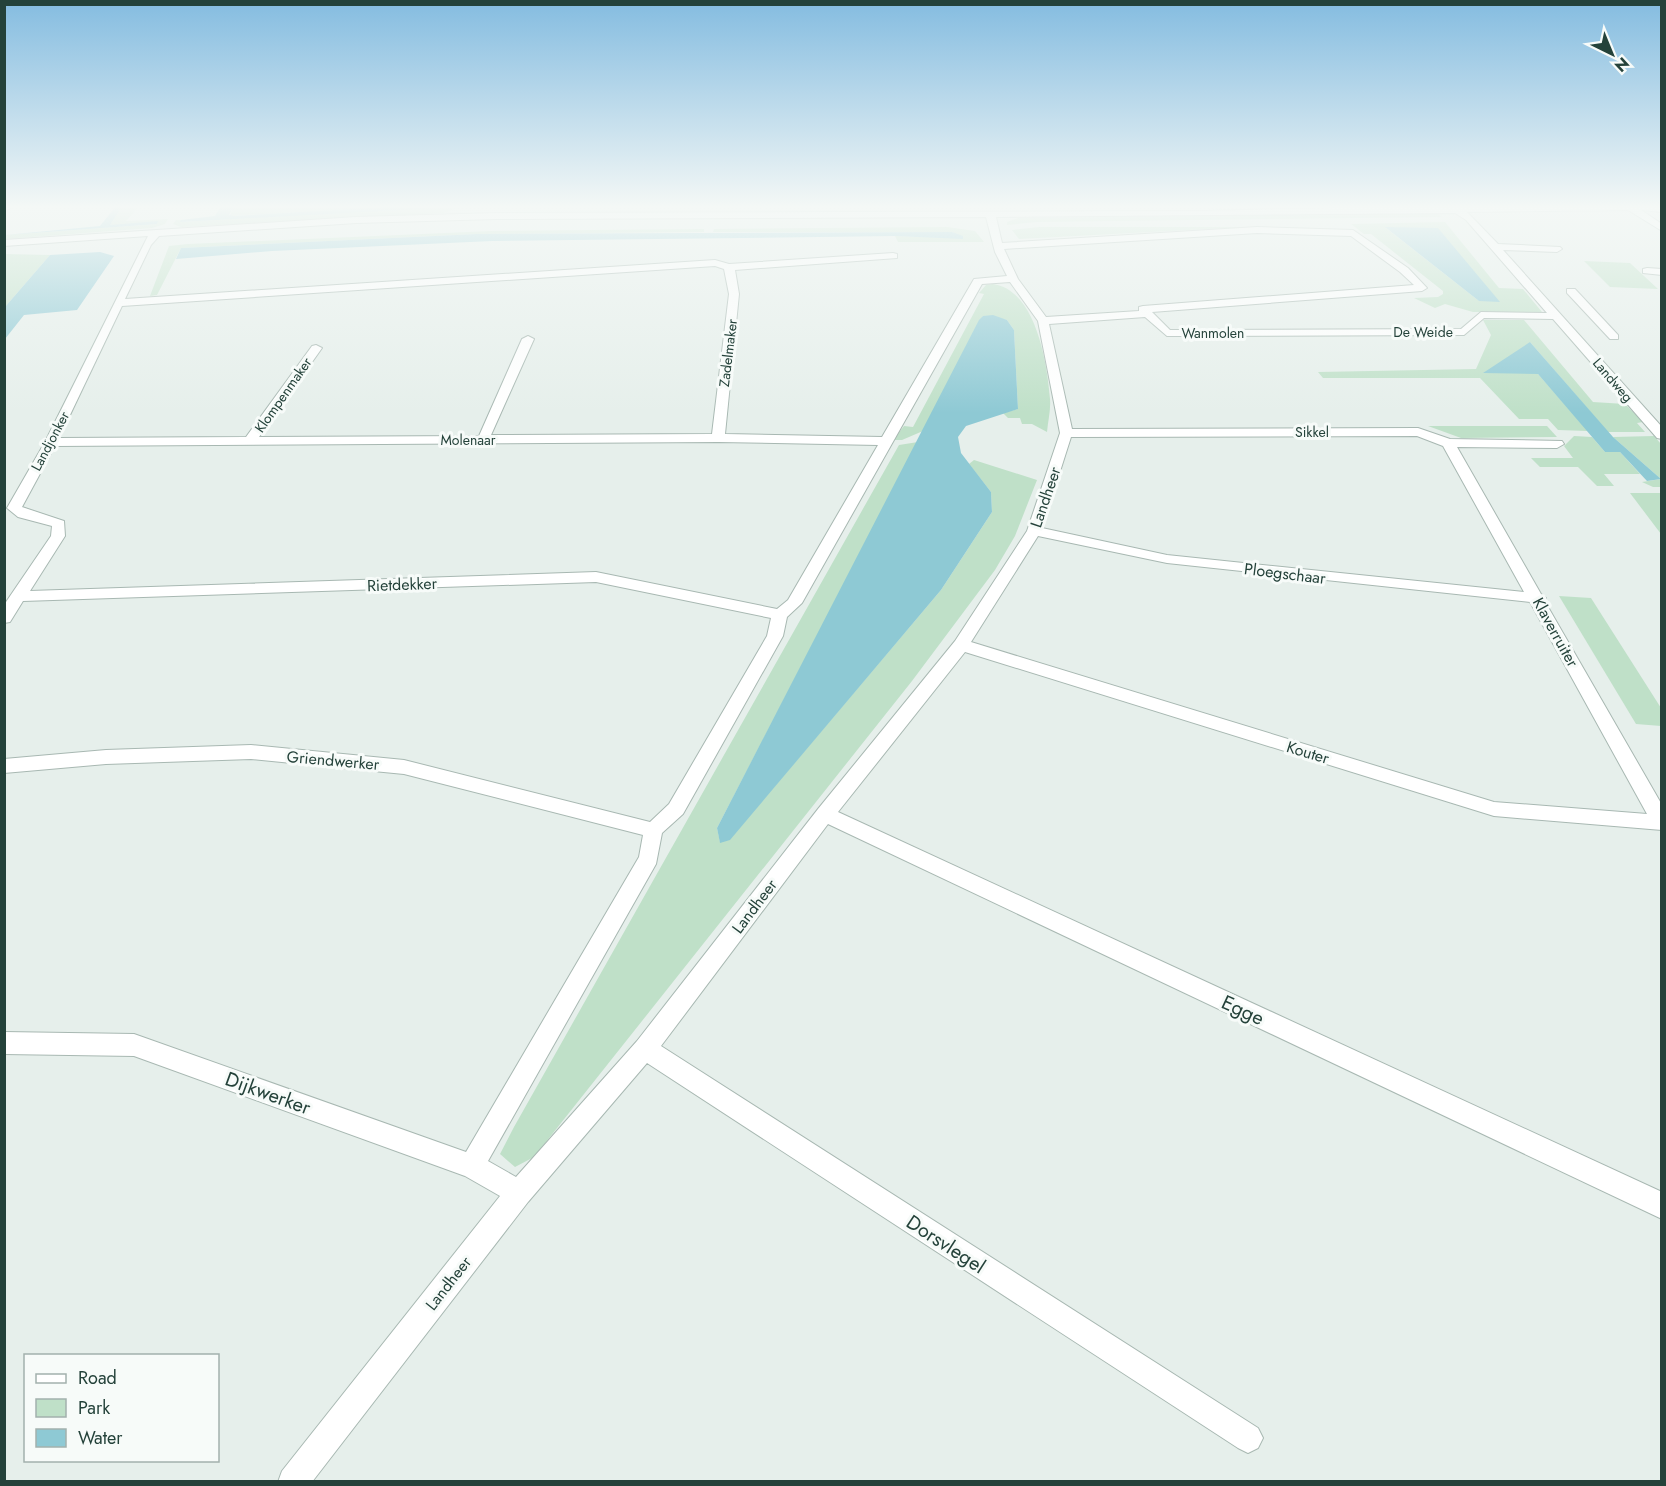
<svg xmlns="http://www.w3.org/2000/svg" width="1666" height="1486" font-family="Jost,sans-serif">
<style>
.green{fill:#bfe0c8;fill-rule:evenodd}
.water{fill:#8ec9d4}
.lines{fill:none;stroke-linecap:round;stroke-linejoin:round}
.minor-casing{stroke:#a8b8b2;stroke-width:2}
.minor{fill:#fff;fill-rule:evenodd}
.labels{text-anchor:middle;stroke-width:6;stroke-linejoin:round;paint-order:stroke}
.far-street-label{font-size:14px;fill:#24423a;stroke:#f7fbf9}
.street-label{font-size:16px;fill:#24423a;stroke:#f7fbf9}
.near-street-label{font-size:20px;fill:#24423a;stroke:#f7fbf9}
</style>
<rect width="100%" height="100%" fill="#e6efeb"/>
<g class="green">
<polygon points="123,205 140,205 126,221 168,219 165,224 152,228 5,239 5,235 157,224 110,225"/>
<polygon points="234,205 240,205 239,209 303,205 468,205 443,213 181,227 173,224 176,220 181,220 181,222 436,207 385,207 230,216"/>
<polygon points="1437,213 1442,217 1037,222 1007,225 1007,222 1018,218"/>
<path d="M1445,222L1499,288L1523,289L1542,312H1473L1445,304L1435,308L1414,298L1438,297L1443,294V291L1371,234H1364L1351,224ZM1386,228H1437L1479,301Z"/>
<polygon points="947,227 975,231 984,242 898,242 895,236 963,238 952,232 713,232 714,229"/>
<polygon points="1039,227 1246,227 1019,239 1012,230"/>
<polygon points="704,229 704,232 477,234 181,248 157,295 150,296 169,246 188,244 491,231"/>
<polygon points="5,254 50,255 5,307"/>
<polygon points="1584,261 1630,263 1658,289 1610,287"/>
<path d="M993,284C1036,290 1047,363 1050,399C1051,409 1048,421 1047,432L1032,424H1022L1020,418H1008L1003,413L1018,409L1014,330L1007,320L983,316L923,431L902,440H893L904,426L913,427L984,294L979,293L986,285Z"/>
<polygon points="1483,320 1524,320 1593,402 1625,404 1643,422 1637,423 1645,432 1608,432 1530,342 1538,374 1588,431 1558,430 1548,419 1519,419 1480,378 1323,378 1318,372 1476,369 1491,335"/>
<polygon points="1428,426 1547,426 1557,437 1461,438"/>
<polygon points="1574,436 1592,437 1605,452 1620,452 1640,474 1604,474 1614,486 1597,486 1578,467 1540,467 1531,458 1573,458 1564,446"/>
<polygon points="1654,436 1661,444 1661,487 1653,487 1642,482 1661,479 1613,437"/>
<polygon points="918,442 717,828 720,842 730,839 941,590 992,512 991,492 969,464 974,460 1037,480 1015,536 995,570 912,681 534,1157 515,1167 500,1154 514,1127 899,445"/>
<polygon points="1630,493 1661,493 1661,534"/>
<polygon points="1559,596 1591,598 1661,708 1661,726 1636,724"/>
</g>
<g class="water">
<polygon points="117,205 123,205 110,225 158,221 157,224 5,235 100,226"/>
<polygon points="222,205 234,205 229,215 234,216 385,207 436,208 180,222 181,220 215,216"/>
<polygon points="1385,227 1438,228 1500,302 1479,301"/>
<polygon points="952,232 963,236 963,239 895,236 492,241 272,251 176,259 181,248 477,234"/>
<polygon points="100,252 114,256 77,310 24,315 5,339 5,307 50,255"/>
<polygon points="993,315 1007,320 1014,330 1018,409 966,426 958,437 961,453 991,492 992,512 941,590 730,840 720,843 717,828 979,320 983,316"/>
<polygon points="1530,342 1613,437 1661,479 1647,481 1620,452 1605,452 1538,374 1483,373"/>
</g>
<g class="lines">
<g class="minor-casing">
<g id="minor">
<polygon points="4,205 15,205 4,212"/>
<path d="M1643,205L1662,206V212L1641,210L1662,224V231L1628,210L1467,212L1498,244L1560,247L1562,249L1557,252L1503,250L1662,427V439L1657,438L1553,319L1484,318L1464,335L1167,336L1145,317L1049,324L1072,429L1418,428L1450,439L1562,441L1564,444L1557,448L1457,447L1541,594L1546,598L1544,600L1662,805V830L1494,816L965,652L838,812L1662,1192V1219L828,824L661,1046L1258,1428L1263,1438L1258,1448L1248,1453L1238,1448L647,1063L528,1202L312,1482H278L282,1471L500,1196L465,1176L134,1056L4,1054V1032L134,1034L466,1152L639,857L643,835L404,774L251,759L106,764L4,773V759L106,750L251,745L404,760L650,822L669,804L767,636L771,618L596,582L23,601L10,622L4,623V605L51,536L52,526L18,517L7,508L45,442L148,236L4,246V240L356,217L496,213L1203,211L1454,205ZM1455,213L1466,220L1547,313L1481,312L1461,329L1170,330L1152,312L1422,291L1427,288L1408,268L1353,230L1257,227L1002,243L996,217ZM986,217L995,252L1007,276L974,279L882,437L725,434L739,294L735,270L897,258V254L893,253L729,264L715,260L125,299L151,245L159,236L356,223L496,219ZM1257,233L1351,236L1400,272L1414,285L1143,306L1139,307V311L1046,317L1018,279L1004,249ZM715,266L724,269L729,294L712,434L491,435L534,339L528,336L522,339L479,436L259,437L322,348L316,345L312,346L246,437L59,438L122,306ZM1010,282L1038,321L1060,433L1027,531L955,641L818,809L637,1041L516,1177L488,1161L656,864L662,833L683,814L783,636L787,617L802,603L982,284ZM1417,436L1443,446L1524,592L1167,555L1042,528L1071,437ZM718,442L878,445L788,600L777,609L596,572L30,591L65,536L64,521L22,507L55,446ZM1038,536L1167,563L1530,602L1647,814L1494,802L971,642Z"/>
<polygon points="1647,268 1662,269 1662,275 1643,273 1643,269"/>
<polygon points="1567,289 1575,289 1618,335 1618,339 1610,339 1567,293"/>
</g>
</g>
<use href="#minor" class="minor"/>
</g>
<linearGradient id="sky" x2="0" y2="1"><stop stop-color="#84bce0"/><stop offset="0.5" stop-color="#f4f8f6"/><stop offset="1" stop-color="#f4f8f6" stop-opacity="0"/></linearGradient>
<rect width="1666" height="413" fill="url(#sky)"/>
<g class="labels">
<g class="far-street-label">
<text x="1423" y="337">De Weide</text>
<text x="1213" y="338">Wanmolen</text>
<text transform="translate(728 353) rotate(-83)" y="5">Zadelmaker</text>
<text transform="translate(1613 380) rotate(49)" y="5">Landweg</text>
<text transform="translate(283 395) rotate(-55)" y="5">Klompenmaker</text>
<text x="1312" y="437">Sikkel</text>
<text x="468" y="445">Molenaar</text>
<text transform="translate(50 441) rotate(-62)" y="5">Landjonker</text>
</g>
<g class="street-label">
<text transform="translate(1045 497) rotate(-71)" y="6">Landheer</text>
<text transform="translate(1285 573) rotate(7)" y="6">Ploegschaar</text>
<text transform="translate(402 584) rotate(-2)" y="6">Rietdekker</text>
<text transform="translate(1556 632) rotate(61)" y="6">Klaverruiter</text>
<text transform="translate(1308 752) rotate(17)" y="6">Kouter</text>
<text transform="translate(333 760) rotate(5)" y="6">Griendwerker</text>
<text transform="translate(754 906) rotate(-53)" y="6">Landheer</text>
<text transform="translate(448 1283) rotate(-52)" y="6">Landheer</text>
</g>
<g class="near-street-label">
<text transform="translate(1243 1010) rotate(25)" y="7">Egge</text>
<text transform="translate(268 1093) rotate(20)" y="7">Dijkwerker</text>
<text transform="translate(946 1244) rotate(33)" y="7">Dorsvlegel</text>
</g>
</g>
<rect width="1666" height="1486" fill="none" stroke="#24423a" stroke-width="12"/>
<rect x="24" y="1354" width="195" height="108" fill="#f7fbf9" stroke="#a3b1ad" stroke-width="1.5"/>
<rect x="36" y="1374" width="30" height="9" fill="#ffffff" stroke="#a3b1ad" stroke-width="1.5"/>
<text x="78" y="1384" font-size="18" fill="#24423a">Road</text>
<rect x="36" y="1399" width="30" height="18" fill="#bfe0c8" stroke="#a3b1ad" stroke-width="1.5"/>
<text x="78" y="1414" font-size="18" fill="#24423a">Park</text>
<rect x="36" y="1429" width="30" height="18" fill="#8ec9d4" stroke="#a3b1ad" stroke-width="1.5"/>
<text x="78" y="1444" font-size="18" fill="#24423a">Water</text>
<g transform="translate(1612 54) rotate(137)" stroke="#f7fbf9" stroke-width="4.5" paint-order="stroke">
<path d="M0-4.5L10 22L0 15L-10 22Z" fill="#24423a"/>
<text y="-9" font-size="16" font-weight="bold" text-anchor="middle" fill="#24423a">N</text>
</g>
</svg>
